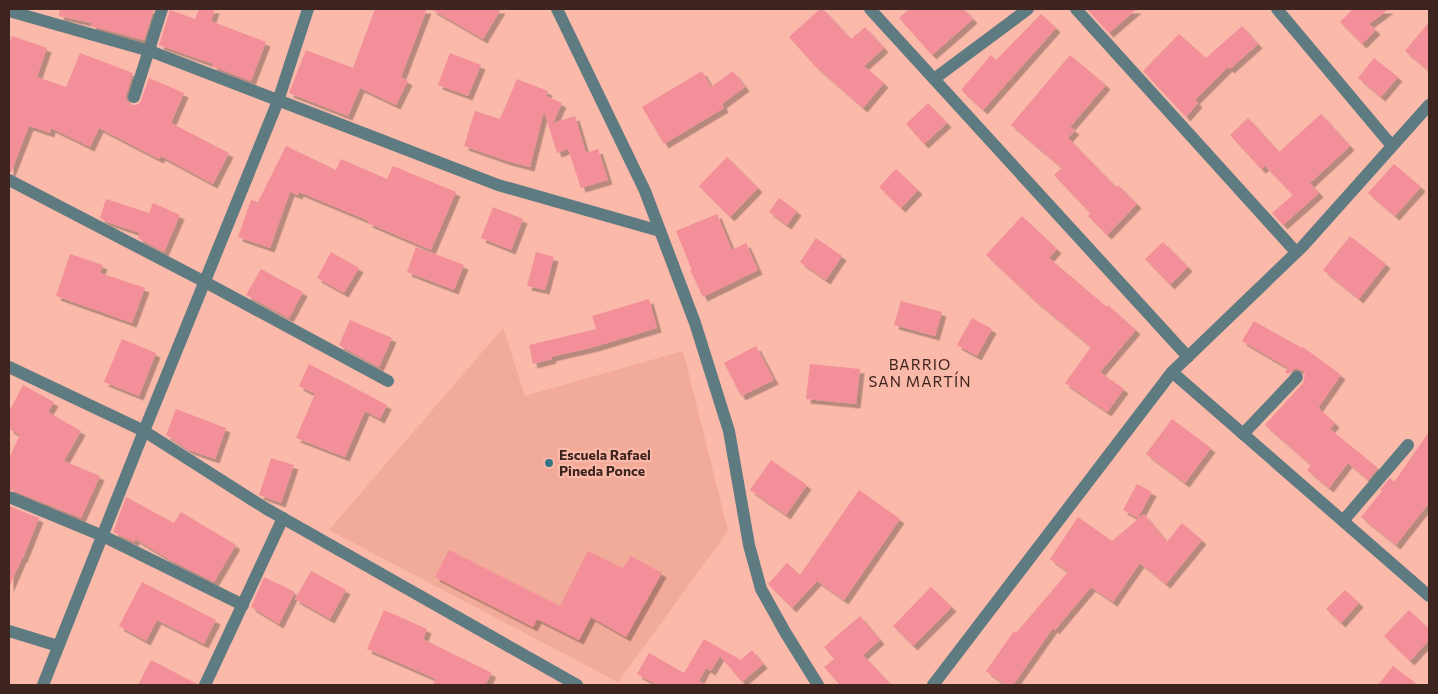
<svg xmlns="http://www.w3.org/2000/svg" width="1438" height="694" font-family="Commissioner,sans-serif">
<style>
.built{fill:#f2aa99}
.building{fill:#f28f99;filter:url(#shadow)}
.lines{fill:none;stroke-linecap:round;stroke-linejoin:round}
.minor{stroke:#5e7b82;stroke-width:12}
.poi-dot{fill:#337786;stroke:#fab9a9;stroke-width:2}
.labels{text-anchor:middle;stroke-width:4.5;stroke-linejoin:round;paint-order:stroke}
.poi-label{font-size:14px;font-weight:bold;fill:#3d241e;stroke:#fab9a9;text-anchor:start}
.neighbourhood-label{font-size:15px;letter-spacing:1px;fill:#3d241e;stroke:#fab9a9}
</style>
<defs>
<filter id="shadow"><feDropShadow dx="4.5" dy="4.5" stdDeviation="0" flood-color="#0004"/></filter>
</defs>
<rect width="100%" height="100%" fill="#fab9a9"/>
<polygon class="built" points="503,328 525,396 683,351 728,531 618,682 329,530"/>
<g class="building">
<polygon points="60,9 154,9 144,40 91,26 92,23 59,16"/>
<polygon points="199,9 215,9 211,21 266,42 251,81 212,66 213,64 159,45 170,10 195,19"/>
<polygon points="375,9 427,9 401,77 408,81 396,105 360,88 348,116 289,93 306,50 353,68"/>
<polygon points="431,9 501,9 483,39"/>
<polygon points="820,9 823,9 851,39 865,27 884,48 864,66 884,83 863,108 815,66 789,37"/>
<polygon points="909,9 964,9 973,19 932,55 899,18"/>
<polygon points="1087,9 1137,9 1109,33"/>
<polygon points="1353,9 1389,9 1369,24 1376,30 1362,44 1340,22"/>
<polygon points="1041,14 1056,28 983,110 961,90 991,55 996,60"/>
<polygon points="1429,22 1429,71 1405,51"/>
<polygon points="1242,26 1258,44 1230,69 1228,67 1195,100 1198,103 1186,117 1143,71 1179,34 1206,58"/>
<polygon points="12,36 47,48 37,77 66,87 80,53 133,73 126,95 126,99 131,105 136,105 140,103 149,78 184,93 171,123 229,153 213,184 161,156 159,159 99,128 90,147 51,128 50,133 29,126 11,172 9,172 9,45"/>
<polygon points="450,53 481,65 468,96 438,85"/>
<polygon points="1070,55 1106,85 1070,127 1075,130 1068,138 1116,187 1118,185 1137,204 1107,235 1088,216 1090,213 1054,175 1062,168 1011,125"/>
<polygon points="1374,58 1398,77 1381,97 1358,78"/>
<polygon points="702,71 711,87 733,71 745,87 722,104 724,108 664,144 642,107"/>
<polygon points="517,79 548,91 546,96 562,103 553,123 575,116 586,153 598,149 608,180 581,188 568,149 557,153 544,111 530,167 507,161 464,146 475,111 500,119"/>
<polygon points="928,103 947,123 924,144 906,124"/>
<polygon points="1321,114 1350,146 1310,183 1319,193 1283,225 1272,213 1293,195 1265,166 1261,169 1230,135 1248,118 1279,152"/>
<polygon points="286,146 336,170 341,159 387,179 393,166 456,192 431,250 368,223 369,221 299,192 298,195 290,192 270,248 238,237 251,200 258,202"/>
<polygon points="727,157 758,188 730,217 699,186"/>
<polygon points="1394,164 1421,187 1395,216 1368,193"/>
<polygon points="896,169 918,190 901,208 879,187"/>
<polygon points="779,198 797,211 787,225 769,212"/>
<polygon points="106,199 149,213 153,203 180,215 164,252 138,238 140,233 107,222 100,218"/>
<polygon points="493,207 523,219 511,250 481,238"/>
<polygon points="717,214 732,250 746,243 758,270 703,297 690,270 692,270 676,231"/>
<polygon points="1022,216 1057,249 1049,258 1107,307 1108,305 1136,330 1100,372 1124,389 1107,412 1065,383 1091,347 1034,300 986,255"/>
<polygon points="1350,236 1386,264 1359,299 1323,270"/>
<polygon points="816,238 842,256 826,280 800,262"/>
<polygon points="1163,242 1188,267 1170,285 1145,259"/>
<polygon points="416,247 464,265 454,290 407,272"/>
<polygon points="331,252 359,268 344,293 317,278"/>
<polygon points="536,252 554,257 545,290 527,286"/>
<polygon points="70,254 103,265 100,273 145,288 132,323 56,296"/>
<polygon points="261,269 303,292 289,318 246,295"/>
<polygon points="649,299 657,328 594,347 551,357 552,359 533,364 529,345 596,329 592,316"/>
<polygon points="901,301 942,312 935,336 894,325"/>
<polygon points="972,318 992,329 977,356 957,345"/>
<polygon points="350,320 392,338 379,367 339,345"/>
<polygon points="1254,321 1302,348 1303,347 1341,375 1318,408 1335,423 1330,429 1378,468 1368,480 1348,463 1329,488 1307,470 1311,465 1265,425 1303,383 1305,375 1303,371 1298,369 1294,369 1288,374 1285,372 1288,368 1242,341"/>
<polygon points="122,339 156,353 139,396 104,382"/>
<polygon points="756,346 774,380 741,396 724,363"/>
<polygon points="309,364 387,405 380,419 365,411 345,457 296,438 315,394 299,386"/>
<polygon points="810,364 860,369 856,404 806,399"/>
<polygon points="23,385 54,402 48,412 81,431 64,461 100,476 81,518 9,489 9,458 20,435 9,429 9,412"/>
<polygon points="176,409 226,428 215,459 189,450 166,435"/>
<polygon points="1172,419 1211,448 1185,483 1146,454"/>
<polygon points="1429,432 1429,503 1396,545 1361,517 1382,491 1380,490 1390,478 1394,482"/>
<polygon points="271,458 294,465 281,503 259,495"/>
<polygon points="771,460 807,485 786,515 750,490"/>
<polygon points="1137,484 1152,492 1138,518 1123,510"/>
<polygon points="859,490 900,519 844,600 817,581 792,608 768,584 787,563 800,575"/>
<polygon points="126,497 174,523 181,512 236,545 214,582 172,561 135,539 134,542 113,532"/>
<polygon points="9,506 39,518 23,558 22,558 9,588"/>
<polygon points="1144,514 1167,542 1182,523 1202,540 1166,584 1140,563 1113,602 1091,587 1055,630 1053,628 1013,685 1006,685 986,671 1014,631 1016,633 1068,572 1050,559 1078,517 1112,541"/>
<polygon points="449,550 560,606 588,551 623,568 631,556 662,573 626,637 591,617 579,640 537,619 533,627 435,577"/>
<polygon points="311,571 346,590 330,619 295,599"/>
<polygon points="264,577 295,592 279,624 251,607"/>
<polygon points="142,582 216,620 204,644 157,620 146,641 119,626"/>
<polygon points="931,587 952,607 913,646 893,626"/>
<polygon points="1345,590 1359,603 1341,623 1326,609"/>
<polygon points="384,610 427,629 423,639 492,673 485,685 433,685 436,679 367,649"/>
<polygon points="1409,610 1429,629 1429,640 1410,661 1384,636"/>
<polygon points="860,616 880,640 863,655 891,685 840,685 824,667 834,659 824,647"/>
<polygon points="704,639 741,660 752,650 763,664 742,682 720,656 711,671 706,668 699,681 707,685 657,685 637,674 649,653 684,673"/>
<polygon points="151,660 197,684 197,685 138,685"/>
<polygon points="1393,666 1418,685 1378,685"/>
</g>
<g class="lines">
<g class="minor">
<polyline points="557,9 645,191 695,323 729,431 749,545 761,589 785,632 818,685"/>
<polyline points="870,9 1188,357"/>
<polyline points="1076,9 1296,252"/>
<polyline points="1277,9 1392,146"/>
<polyline points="9,11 150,51 498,185 660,231"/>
<polyline points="934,79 1028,9"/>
<polyline points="134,97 162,9"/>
<polyline points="9,180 205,282 388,381"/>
<polyline points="9,367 144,431 265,508 577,685"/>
<polyline points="1172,372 1429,596"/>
<polyline points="1243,434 1297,377"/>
<polyline points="9,497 103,536 243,605"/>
<polyline points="1343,521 1408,445"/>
<polyline points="9,631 58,646"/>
<polyline points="43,685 144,431 278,101 308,9"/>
<polyline points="205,685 283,518"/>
<polyline points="933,685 1172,372 1303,246 1429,105"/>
</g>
</g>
<circle class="poi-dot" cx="549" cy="463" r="5"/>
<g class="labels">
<g class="poi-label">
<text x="559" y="460">Escuela Rafael<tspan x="559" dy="16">Pineda Ponce</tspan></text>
</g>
<g class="neighbourhood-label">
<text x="920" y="370">BARRIO<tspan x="920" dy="17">SAN MARTÍN</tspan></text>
</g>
</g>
<rect width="1438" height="694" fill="none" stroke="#3d241e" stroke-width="20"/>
</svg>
